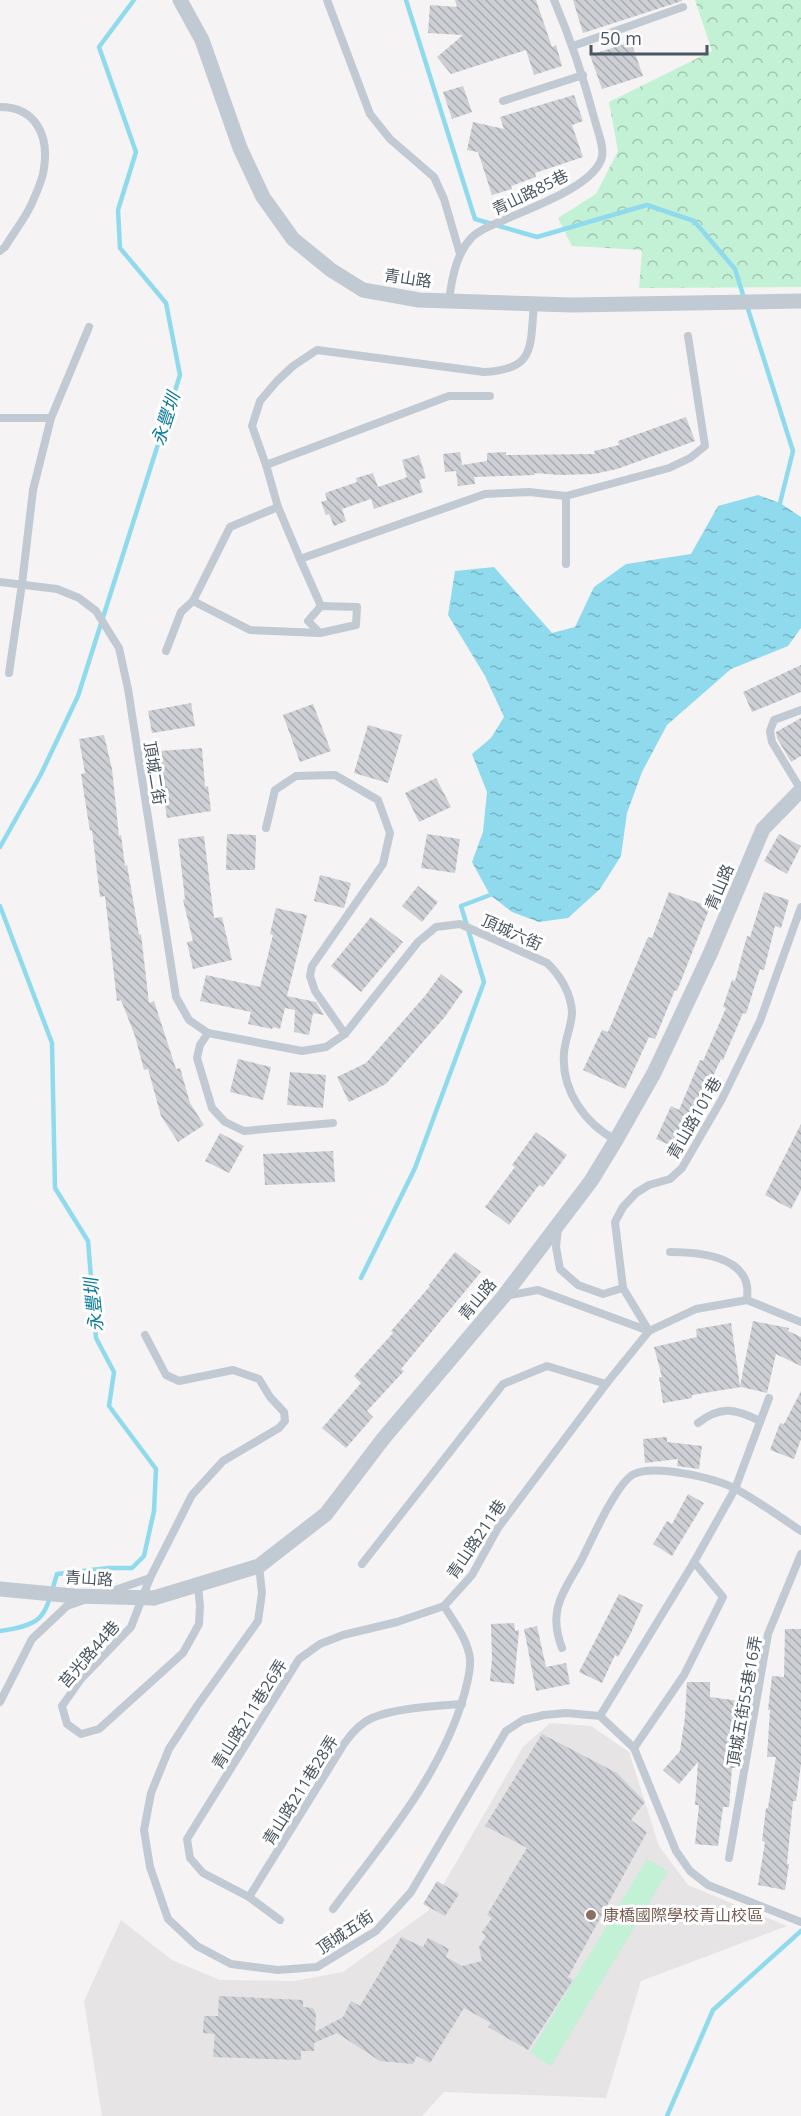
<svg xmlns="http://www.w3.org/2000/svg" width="801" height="2116" font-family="'Open Sans','Noto Sans TC',sans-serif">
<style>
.education{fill:#e6e4e5}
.forest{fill:url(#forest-crowns)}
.pitch{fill:#c3f1d5}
.water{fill:url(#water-ripples)}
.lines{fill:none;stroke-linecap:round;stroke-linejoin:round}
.stream{stroke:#90daee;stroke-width:4.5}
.building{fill:url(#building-back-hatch)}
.service{stroke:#c1cad2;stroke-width:8}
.minor{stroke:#c1cad2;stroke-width:15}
.minor-bridge{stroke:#c1cad2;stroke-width:15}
.education-dot{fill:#8d6e63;stroke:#fff;stroke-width:2}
.labels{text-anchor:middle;stroke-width:6;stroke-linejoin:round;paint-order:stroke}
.street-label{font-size:16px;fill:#4a5661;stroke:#fff}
.education-label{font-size:16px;fill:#785e54;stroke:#fff;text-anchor:start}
.water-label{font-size:18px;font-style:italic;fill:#0c7c9b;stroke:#fff}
</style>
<defs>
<pattern id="forest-crowns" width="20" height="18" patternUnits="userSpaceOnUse" patternTransform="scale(1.5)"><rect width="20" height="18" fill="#c3f1d5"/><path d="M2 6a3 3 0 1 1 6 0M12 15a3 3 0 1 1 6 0" fill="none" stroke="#a0c6b0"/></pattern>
<pattern id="water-ripples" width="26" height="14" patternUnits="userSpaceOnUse" patternTransform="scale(1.5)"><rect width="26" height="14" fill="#90daee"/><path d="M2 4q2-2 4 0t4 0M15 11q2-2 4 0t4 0" fill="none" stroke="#78b4c4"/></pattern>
<pattern id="building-back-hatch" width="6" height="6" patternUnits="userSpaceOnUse" patternTransform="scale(1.5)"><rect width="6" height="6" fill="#cdcfd5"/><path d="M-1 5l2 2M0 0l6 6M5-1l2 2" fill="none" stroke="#a8abb0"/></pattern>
</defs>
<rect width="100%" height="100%" fill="#f5f3f3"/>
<polygon class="education" points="550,1723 591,1726 629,1752 659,1846 688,1885 787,1926 641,1981 606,2098 444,2092 422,2116 102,2116 84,2001 121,1920 172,1960 220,1980 294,1981 343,1972 428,1911 523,1747"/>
<polygon class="forest" points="695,0 801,0 801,287 639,288 642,250 572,246 558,218 596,194 618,151 609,102 712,51"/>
<polygon class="pitch" points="647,1859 668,1871 551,2066 530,2053"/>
<polygon class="water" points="758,495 780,503 801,517 801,628 788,646 731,669 667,725 642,772 627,813 621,856 600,889 568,918 539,922 512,912 490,895 472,862 483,832 487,792 472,754 491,738 504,717 485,676 448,615 455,571 494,567 552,633 575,627 594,587 626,564 691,554 718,506"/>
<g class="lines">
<g class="stream">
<polyline points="406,0 475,219 537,237 647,205 694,221 735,269 744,298"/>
<polyline points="747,306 793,451 780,503"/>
<polyline points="0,847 41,774 78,696 180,375 166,303 120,248 118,210 136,152 99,47 134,0"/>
<path d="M0,906L52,1043L55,1188L88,1241L96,1338L114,1372L109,1406L156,1469L154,1511L144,1556L132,1568H109L57,1574C44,1616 47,1624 0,1631"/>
<polyline points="361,1278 415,1168 484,982 461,906 490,895"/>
<polyline points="667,2116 713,2010 801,1931"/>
</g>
</g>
<g class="building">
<polygon points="455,0 536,0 552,47 556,45 562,66 534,75 526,50 451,74 437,57 463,35 428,33 430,5 457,7"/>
<polygon points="573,0 682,0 682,1 583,33"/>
<polygon points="631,42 643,76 602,89 590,55"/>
<polygon points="463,86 472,112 452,119 443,92"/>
<polygon points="574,95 583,121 572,125 583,157 535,173 536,177 511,186 512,189 492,195 478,152 467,150 473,122 504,129 500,117"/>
<polygon points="686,417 695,441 617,469 594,474 560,475 534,473 535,475 474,477 475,484 458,486 456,471 445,472 443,454 460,452 462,465 487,461 487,453 506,452 506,455 595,454 594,451 619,445 618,441"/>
<polygon points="419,455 426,478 419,480 423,492 374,509 371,499 342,509 346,521 334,526 329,514 326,515 321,502 327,500 325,493 357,482 356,478 373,473 378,487 405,478 407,477 402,460"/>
<polygon points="801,665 801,692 752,712 743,692"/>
<polygon points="191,703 195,726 152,733 148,711"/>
<polygon points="313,704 331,751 300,762 283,715"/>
<polygon points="801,718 801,756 791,762 777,738 776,732"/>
<polygon points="368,725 402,735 388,783 354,773"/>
<polygon points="104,735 112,769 119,836 121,835 125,866 127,865 139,935 141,934 149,1003 154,1001 176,1069 180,1068 190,1103 204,1125 178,1142 161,1116 148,1069 144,1070 135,1036 121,1000 117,1001 105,896 100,897 92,830 90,831 85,800 81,774 85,773 79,739"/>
<polygon points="202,748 205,787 208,786 211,811 167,818 161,779 159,751"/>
<polygon points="436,778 451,807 419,822 405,793"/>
<polygon points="227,834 256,835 255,870 226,870"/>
<polygon points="427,834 460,839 455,873 421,868"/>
<polygon points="779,834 801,846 787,874 764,861"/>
<polygon points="204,836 214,918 222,917 232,960 193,969 187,942 193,941 183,900 185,899 178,839"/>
<polygon points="320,875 351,883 344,908 314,901"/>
<polygon points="418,886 438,902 422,922 402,906"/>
<polygon points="669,892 710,907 677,991 675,990 655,1039 649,1037 625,1089 583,1070 602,1030 608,1032 648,937 652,938"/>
<polygon points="764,892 789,900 781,928 775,926 764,970 760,969 746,1014 743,1013 723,1060 721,1059 679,1149 656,1139 671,1106 679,1110 700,1060 703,1061 726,1008 723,1007 732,980 735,981 747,936 750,937"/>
<polygon points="276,908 307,915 287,996 316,1002 324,1015 313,1013 309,1035 294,1032 295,1010 285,1008 280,1029 273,1027 272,1029 248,1024 251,1012 200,1001 206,975 260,987 273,935 270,934"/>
<polygon points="371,917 403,942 361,992 331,966"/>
<polygon points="441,974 463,991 444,1018 386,1084 349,1102 337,1077 366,1063 425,996"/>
<polygon points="238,1059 271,1067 263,1100 230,1092"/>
<polygon points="290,1072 326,1075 323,1108 287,1105"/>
<polygon points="801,1124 801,1190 791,1209 765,1195"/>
<polygon points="536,1132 567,1155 543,1187 539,1185 509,1225 485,1207 515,1167 512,1165"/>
<polygon points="220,1133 244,1146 229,1173 205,1161"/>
<polygon points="333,1151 335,1182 265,1185 263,1154"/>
<polygon points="455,1252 481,1272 401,1369 404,1371 367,1411 373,1417 346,1448 322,1428 361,1383 354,1376 393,1333 391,1331 430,1286 429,1285"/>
<polygon points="753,1321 789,1328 788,1331 801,1337 801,1366 776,1354 767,1393 741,1387 692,1395 692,1398 663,1403 659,1377 662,1377 654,1347 697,1337 696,1329 731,1323 740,1386"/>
<polygon points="801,1391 801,1439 794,1459 770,1450 780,1423 784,1424"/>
<polygon points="667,1437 667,1442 702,1446 699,1469 677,1466 678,1459 645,1463 643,1439"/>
<polygon points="688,1494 704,1503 672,1556 653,1544 667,1521 672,1524"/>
<polygon points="619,1594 643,1605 631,1633 618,1657 615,1655 602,1683 579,1672"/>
<polygon points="514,1623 515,1631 519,1630 514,1684 490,1681 492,1658 491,1624"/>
<polygon points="537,1626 546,1667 566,1663 570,1684 536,1691 524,1629"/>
<polygon points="785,1629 801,1629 801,1764 796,1801 793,1801 787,1864 789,1864 785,1890 758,1885 765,1842 762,1841 766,1808 768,1808 776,1757 767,1757 770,1710 768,1710 772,1676 784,1677"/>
<polygon points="687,1682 710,1682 710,1697 740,1701 736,1733 739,1733 736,1768 732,1768 729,1807 723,1807 718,1846 695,1844 699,1805 695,1805 698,1762 679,1784 663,1770 680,1751 685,1717"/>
<polygon points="542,1734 617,1773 645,1802 631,1820 647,1832 568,1977 573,1980 528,2050 488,2027 491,2023 464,2008 430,2063 417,2056 413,2064 380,2061 337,2033 314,2043 314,2051 301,2051 301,2060 213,2057 215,2034 203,2033 204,2016 218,2016 219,1996 303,2000 303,2007 313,2008 316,2014 315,2032 343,2017 351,2001 360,2006 401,1937 423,1947 428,1938 449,1949 446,1957 462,1966 482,1961 479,1947 486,1936 482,1932 492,1918 487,1915 527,1848 485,1826"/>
<polygon points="437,1881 459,1894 445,1916 423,1904"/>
</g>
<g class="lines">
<g class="service">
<polyline points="327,0 370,114 390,139 434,177 444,199 460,254"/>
<polyline points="573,46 683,7"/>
<polyline points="503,101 583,75"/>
<path d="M0,107C36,107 49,136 44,168C43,180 36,193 32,203C25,219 13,233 5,247L0,251"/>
<path d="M449,300C452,278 456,254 472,237C480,229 494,224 504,220C530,208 595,186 602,157C604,146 598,132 595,121C584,79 571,40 554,0"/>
<path d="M534,304C530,346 536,370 484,372L317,350L293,366L277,381L260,401L252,426L266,465L278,507L300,559L485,494L529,492L566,496L669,468L690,458L705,446L688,336"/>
<polyline points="0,418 51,418"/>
<polyline points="266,465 449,396 490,396"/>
<polyline points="566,496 566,564"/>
<polyline points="300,559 321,606"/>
<path d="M0,582L57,589L79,598L96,611L119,648L128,689L176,997L189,1020L208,1033L302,1051L326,1047L345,1034L418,942L436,927L460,924L547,963C560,975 571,993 572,1012C572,1025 565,1039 564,1053C561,1090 585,1124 616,1140"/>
<polyline points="193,601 250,630 320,633 356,625 357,607 321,606 308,621 320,633"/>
<polyline points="166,651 181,612 193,601 230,527 278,507"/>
<polyline points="9,673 22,584 33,490 51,418 89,327"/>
<polyline points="801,710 774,720 770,731 772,742 801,790"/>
<polyline points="266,828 275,790 296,776 335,775 378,800 390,833 383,864 312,966 310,976 315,991 345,1034"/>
<polyline points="801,907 760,1021 722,1099 682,1168 670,1179 649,1185 636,1193 623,1207 615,1222 623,1288 649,1331 696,1309 747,1300 801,1322"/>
<polyline points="208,1033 200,1045 197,1058 212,1108 225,1122 244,1131 333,1123"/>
<polyline points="558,1228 556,1247 560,1269 578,1285 603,1294 623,1288"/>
<path d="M670,1252C694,1252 741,1254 747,1286C748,1290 747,1296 747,1300"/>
<polyline points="145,1335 166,1375 179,1381 233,1370 259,1379 270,1397 284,1412 285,1421 279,1428 223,1461 192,1495 150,1578 131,1627 81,1679 62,1706 67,1724 81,1734 99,1729 183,1653 199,1624 200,1606 198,1586"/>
<path d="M698,1423C721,1405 736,1409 760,1421"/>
<polyline points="362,1564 503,1384 547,1366 606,1384"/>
<polyline points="259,1566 262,1593 258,1621 197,1706 169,1749 151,1793 144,1830 150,1867 168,1919 197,1946 231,1964 278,1970 317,1967 376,1931 411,1892 506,1731 523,1720 544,1715 566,1713 600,1716 634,1748 676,1851 690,1871 708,1885 801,1922"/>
<polyline points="106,1593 150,1578"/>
<path d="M562,1648C547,1609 564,1592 582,1559C591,1541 617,1482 634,1474C655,1464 715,1478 736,1489C758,1501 780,1517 801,1531"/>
<polyline points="0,1702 32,1639 67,1606 84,1600"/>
<polyline points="600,1716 694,1562 735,1489 769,1398"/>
<polyline points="634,1748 684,1675 723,1597 694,1562"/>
<polyline points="729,1858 768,1634 801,1554"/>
<polyline points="249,1897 203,1873 190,1858 187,1839 299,1659 320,1644 343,1635 397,1622 444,1606"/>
<path d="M333,1909C381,1845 442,1774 464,1695C467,1684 471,1671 470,1659C468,1640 454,1622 444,1606L472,1575L498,1528L606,1384L649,1331L538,1290L505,1296"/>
<path d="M280,1920L249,1897L344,1744C351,1734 360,1723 372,1718C396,1708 435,1706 462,1704"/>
</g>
<g class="minor">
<polyline points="180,0 202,40 240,148 263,197 293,239 331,270 363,290 419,300 572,305 801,301"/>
<polyline points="154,1598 259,1566 326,1514 383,1439 503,1297 591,1181 616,1140 654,1073 710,954 763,829 801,790"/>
</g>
<polyline class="minor-bridge" points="0,1589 74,1596 154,1598"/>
</g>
<circle class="education-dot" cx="591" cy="1915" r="6"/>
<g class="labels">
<g class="street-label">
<text transform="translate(530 192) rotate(-26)" y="6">青山路85巷</text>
<text transform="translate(408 278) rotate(8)" y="6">青山路</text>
<text transform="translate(155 773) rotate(81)" y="6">頂城二街</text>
<text transform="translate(719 887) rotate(-67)" y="6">青山路</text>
<text transform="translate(512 932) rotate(24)" y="6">頂城六街</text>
<text transform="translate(694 1118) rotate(-60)" y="6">青山路101巷</text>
<text transform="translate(477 1299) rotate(-50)" y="6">青山路</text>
<text transform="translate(476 1539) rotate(-56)" y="6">青山路211巷</text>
<text transform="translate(89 1578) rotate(3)" y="6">青山路</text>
<text transform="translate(89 1654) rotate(-49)" y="6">莒光路44巷</text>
<text transform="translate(744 1701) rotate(-80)" y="6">頂城五街55巷16弄</text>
<text transform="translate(249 1714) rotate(-58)" y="6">青山路211巷26弄</text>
<text transform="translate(300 1790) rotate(-58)" y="6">青山路211巷28弄</text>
<text transform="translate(345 1932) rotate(-34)" y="6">頂城五街</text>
</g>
<g class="education-label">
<text x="603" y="1921">康橋國際學校青山校區</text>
</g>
<g class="water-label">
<text transform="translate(166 419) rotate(-72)" y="6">永豐圳</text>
<text transform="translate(94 1305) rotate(-96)" y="6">永豐圳</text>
</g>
</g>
<path d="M591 45v9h116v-9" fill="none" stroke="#4a5661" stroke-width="3"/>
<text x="600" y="45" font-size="18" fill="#4a5661" stroke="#ffffff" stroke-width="4.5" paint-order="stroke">50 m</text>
</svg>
